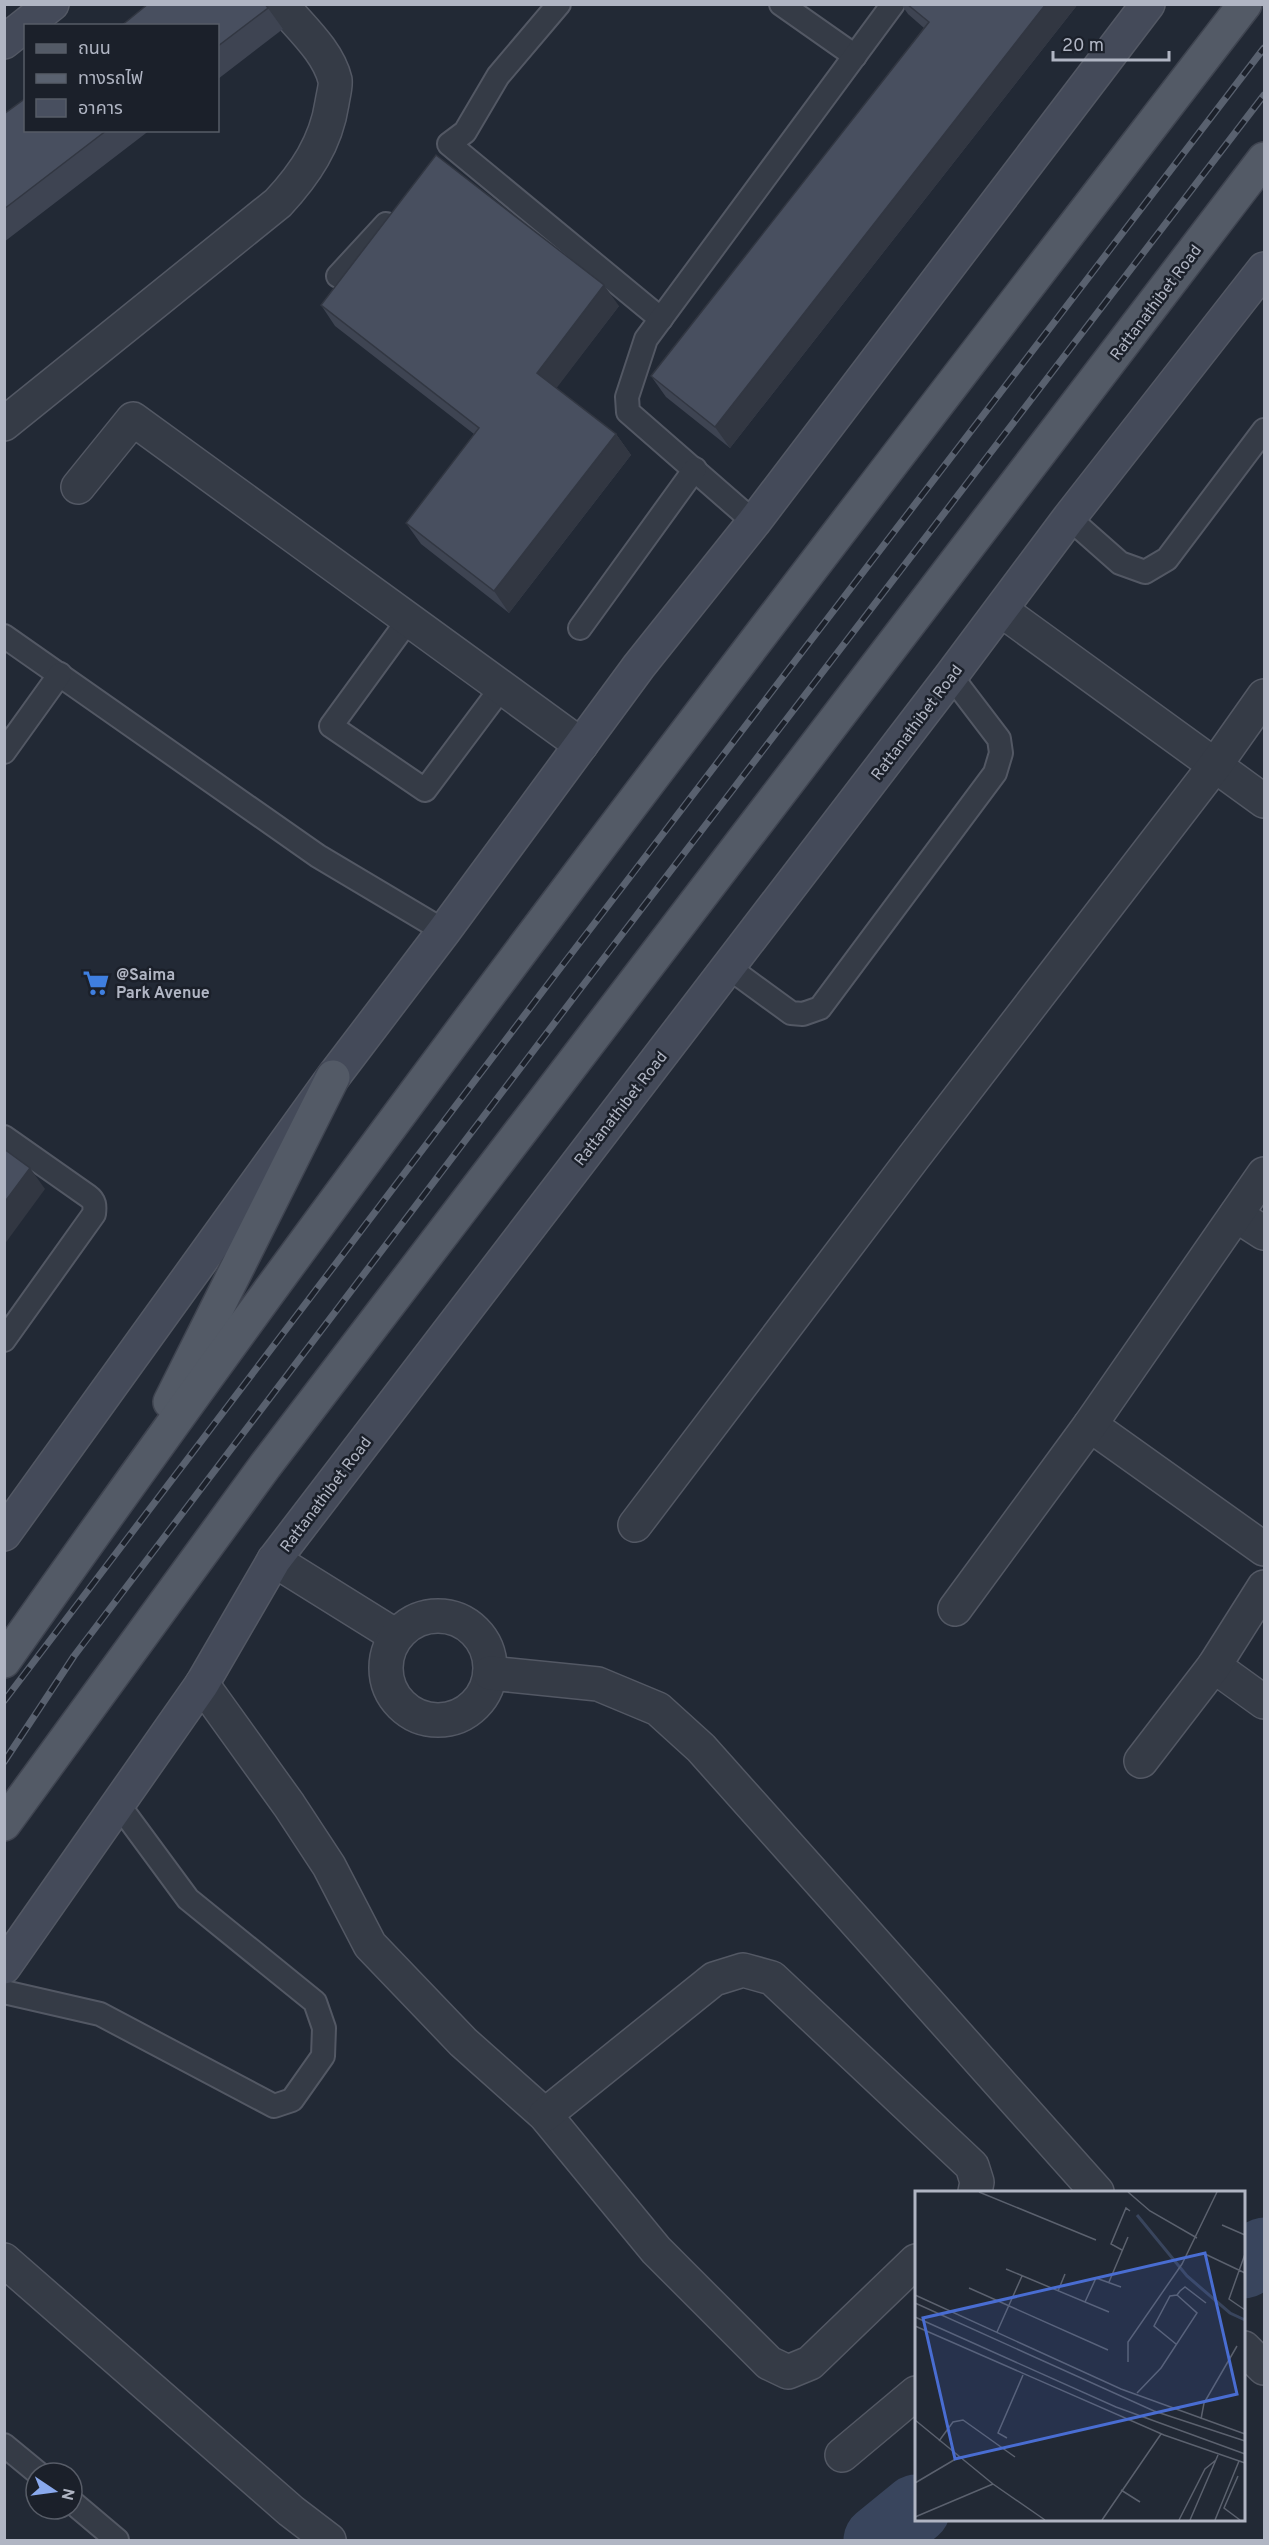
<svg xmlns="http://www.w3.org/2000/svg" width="1269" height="2545" font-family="Overpass,'Noto Sans Thai',sans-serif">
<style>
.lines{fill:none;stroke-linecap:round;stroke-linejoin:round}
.river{stroke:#39455d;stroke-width:69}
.lane-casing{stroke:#535864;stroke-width:26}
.street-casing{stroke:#535864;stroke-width:36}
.secondary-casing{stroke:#535864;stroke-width:36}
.primary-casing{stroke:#3f4450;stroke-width:36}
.lane{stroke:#353b46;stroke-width:22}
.street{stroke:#353b46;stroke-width:33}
.secondary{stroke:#444a59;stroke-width:33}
.primary{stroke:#535a66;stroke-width:33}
.rail-casing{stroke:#59616f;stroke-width:7}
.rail{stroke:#1b202a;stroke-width:4.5;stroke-dasharray:14;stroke-linecap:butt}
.wall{fill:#3e4452}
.shaded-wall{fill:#323742}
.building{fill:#484f5f;stroke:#323742;stroke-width:1.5}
.labels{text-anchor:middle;stroke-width:5;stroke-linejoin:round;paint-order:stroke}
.street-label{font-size:16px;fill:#b0b5c3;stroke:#1b202a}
.poi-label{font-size:16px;font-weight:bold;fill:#b0b5c3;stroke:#1b202a;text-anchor:start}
.inset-river{fill:none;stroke:#39455d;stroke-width:3}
.inset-road{fill:none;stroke:#5b616e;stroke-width:1.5}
.view{fill:#496dd2;fill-opacity:0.15;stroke:#496dd2;stroke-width:3}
.inset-edge{fill:none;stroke:#b0b5c3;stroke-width:3}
</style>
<rect width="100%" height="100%" fill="#222935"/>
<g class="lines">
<g class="river">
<polyline points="1244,2264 1264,2252"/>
<polyline points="878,2540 916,2509"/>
</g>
<g class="lane-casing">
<g id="lane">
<polyline points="559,4 498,76 465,132 449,144 661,319"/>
<polyline points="781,4 855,56"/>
<polyline points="338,276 386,224"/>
<polyline points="1069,518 1120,563 1145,572 1167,559 1264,430"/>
<polyline points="754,522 628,412 627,397 646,339 893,4"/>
<polyline points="409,619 331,726 425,790 502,687"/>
<polyline points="580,628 695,469"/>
<polyline points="4,636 318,856 444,931"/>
<polyline points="4,752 60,674"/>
<polyline points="728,967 791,1013 803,1014 820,1008 995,773 1001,753 999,739 951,676"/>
<path d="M4,1137L88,1196C95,1201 95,1206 94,1214L4,1340"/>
<polyline points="4,1992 100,2014 274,2106 292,2100 323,2056 324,2028 315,2002 188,1899 118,1804"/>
<polyline points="4,2445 38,2473"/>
<polyline points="72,2502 117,2540"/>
</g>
</g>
<g class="street-casing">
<g id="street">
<path d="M4,424L278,203C305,174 326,143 332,103C333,96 336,86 335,80C328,51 300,27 281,4"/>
<polyline points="78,487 133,419 581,745"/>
<polyline points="1001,610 1264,801"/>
<polyline points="1236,1215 1264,1233"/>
<polyline points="1090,1425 1264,1549"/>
<polyline points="635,1525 913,1158 1216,764 1264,696"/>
<polyline points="274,1560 396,1636"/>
<polyline points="955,1609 1090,1425 1264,1174"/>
<circle cx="438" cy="1668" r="52"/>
<polyline points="1214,1666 1264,1702"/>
<polyline points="490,1673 598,1684 658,1709 701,1748 1097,2192"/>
<polyline points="202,1684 289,1805 329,1866 370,1945 463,2042 545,2115 656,2250 769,2363 788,2372 810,2363 916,2261"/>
<polyline points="1141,1761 1214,1666 1264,1587"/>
<polyline points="545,2115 714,1979 743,1970 772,1978 972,2166 977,2182 975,2192"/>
<polyline points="4,2260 291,2511 329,2540"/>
<polyline points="1244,2348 1264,2368"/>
<polyline points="842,2455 916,2393"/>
</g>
</g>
<g class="secondary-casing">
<g id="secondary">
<polyline points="4,42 52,4"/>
<polyline points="4,1534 333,1077 444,931 639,666 754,522 1148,4"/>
<polyline points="4,1967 202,1684 274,1560 951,676 1069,518 1264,269"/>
</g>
</g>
<g class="primary-casing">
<g id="primary">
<polyline points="170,1402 333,1077"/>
<path d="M4,1661C401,1096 824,551 1245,4"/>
<polyline points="4,1824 265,1466 1264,159"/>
</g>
</g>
<use href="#lane" class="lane"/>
<use href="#street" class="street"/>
<use href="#secondary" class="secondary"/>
<use href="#primary" class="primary"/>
<g class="rail-casing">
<g id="rail">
<polyline points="4,1701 558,971 1264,48"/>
<polyline points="4,1762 74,1656 581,988 1264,95"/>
</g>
</g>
<use href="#rail" class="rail"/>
</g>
<g class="wall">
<polygon points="265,4 283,29 218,79 218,26"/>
<polygon points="901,4 1078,4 730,448 666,397 651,376 924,28 908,14"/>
<polygon points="4,114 26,130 150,130 4,242"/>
<polygon points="321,305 619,306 556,388 616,434 631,455 509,613 421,544 406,523 474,434 335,326"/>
</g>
<g class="shaded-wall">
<polygon points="1046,4 1078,4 730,448 715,427"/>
<polygon points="604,285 619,306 552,394 537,373"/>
<polygon points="616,434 631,455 509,613 494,591"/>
<polygon points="30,1168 45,1189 4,1245 4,1203"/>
</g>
<g class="building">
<polygon points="148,4 265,4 268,8 218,46 218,26 121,26"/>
<polygon points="907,4 1046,4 715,427 651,376 929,22"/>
<polygon points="26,98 26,130 107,130 4,209 4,114"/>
<polygon points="436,155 604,285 537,373 616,434 494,591 406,523 479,428 321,305"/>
<polygon points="4,1149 30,1168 4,1203"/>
</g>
<defs>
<g id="supermarket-bare" transform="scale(2.07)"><path d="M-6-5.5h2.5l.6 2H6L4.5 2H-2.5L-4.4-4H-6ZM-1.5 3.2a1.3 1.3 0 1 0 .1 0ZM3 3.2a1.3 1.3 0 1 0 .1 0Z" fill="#3f7fe0" stroke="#1b202a" stroke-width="2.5" paint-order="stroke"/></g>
</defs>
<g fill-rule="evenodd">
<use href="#supermarket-bare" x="96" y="983"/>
</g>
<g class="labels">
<g class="street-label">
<text transform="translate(1155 302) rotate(-53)" y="6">Rattanathibet Road</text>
<text transform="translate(916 722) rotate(-53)" y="6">Rattanathibet Road</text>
<text transform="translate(620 1108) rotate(-52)" y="6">Rattanathibet Road</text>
<text transform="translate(325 1494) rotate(-53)" y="6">Rattanathibet Road</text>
</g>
<g class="poi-label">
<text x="116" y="980">@Saima<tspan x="116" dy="18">Park Avenue</tspan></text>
</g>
</g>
<g transform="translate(915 2191)">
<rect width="330" height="330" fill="#222935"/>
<path class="inset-river" d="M222,24L272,85L315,122L330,129"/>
<path class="inset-road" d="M64,1L181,49M213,1L235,20L282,47M307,34L330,44M207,59L196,53L211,17L215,20M290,63L330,82M330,63L314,108L330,119M91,78L194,121M194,91L213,46M54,97L193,159M143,100L150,83M0,104L206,198L330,243M170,111L181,87L206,96M0,112L239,220L330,250M0,126L201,216L330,263M0,135L249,244L330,272M82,141L107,85M261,153L239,135L255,105L262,104M213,171V151L267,73L302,1M222,202L246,177L282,122L262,104L265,100L270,96L291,112M286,228L289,212L322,155M0,229L78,293L130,329M92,247L83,242L108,184M24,250L38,231L48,229L100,266M323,285L309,317L325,329M0,292L44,266M206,299L225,311M0,326L78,293M187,329L246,243M264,329L290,278L301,269M275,329L303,264M300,329L324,270"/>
<path class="view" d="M290,62L322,203L40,268L8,127Z"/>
<rect width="330" height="330" class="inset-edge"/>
</g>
<rect width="1269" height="2545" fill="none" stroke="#b0b5c3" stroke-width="12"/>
<rect x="24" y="24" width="195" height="108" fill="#1b202a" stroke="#575c67" stroke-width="1.5"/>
<rect x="36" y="44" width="30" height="9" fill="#535a66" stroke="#575c67" stroke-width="1.5"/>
<text x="78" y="54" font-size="18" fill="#b0b5c3">ถนน</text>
<rect x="36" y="74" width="30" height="9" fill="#59616f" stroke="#575c67" stroke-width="1.5"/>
<text x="78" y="84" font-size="18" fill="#b0b5c3">ทางรถไฟ</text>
<rect x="36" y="99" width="30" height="18" fill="#484f5f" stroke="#575c67" stroke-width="1.5"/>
<text x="78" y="114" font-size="18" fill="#b0b5c3">อาคาร</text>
<g transform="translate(54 2491) rotate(103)"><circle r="28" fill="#1b202a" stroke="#575c67" stroke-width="1.5"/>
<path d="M0-4.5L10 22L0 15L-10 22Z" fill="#8aa9ed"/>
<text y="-9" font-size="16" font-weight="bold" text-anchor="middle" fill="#b0b5c3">N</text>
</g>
<path d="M1053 51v9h116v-9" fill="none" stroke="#b0b5c3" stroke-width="3"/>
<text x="1062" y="51" font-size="18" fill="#b0b5c3" stroke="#1b202a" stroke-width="4.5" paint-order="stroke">20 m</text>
</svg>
